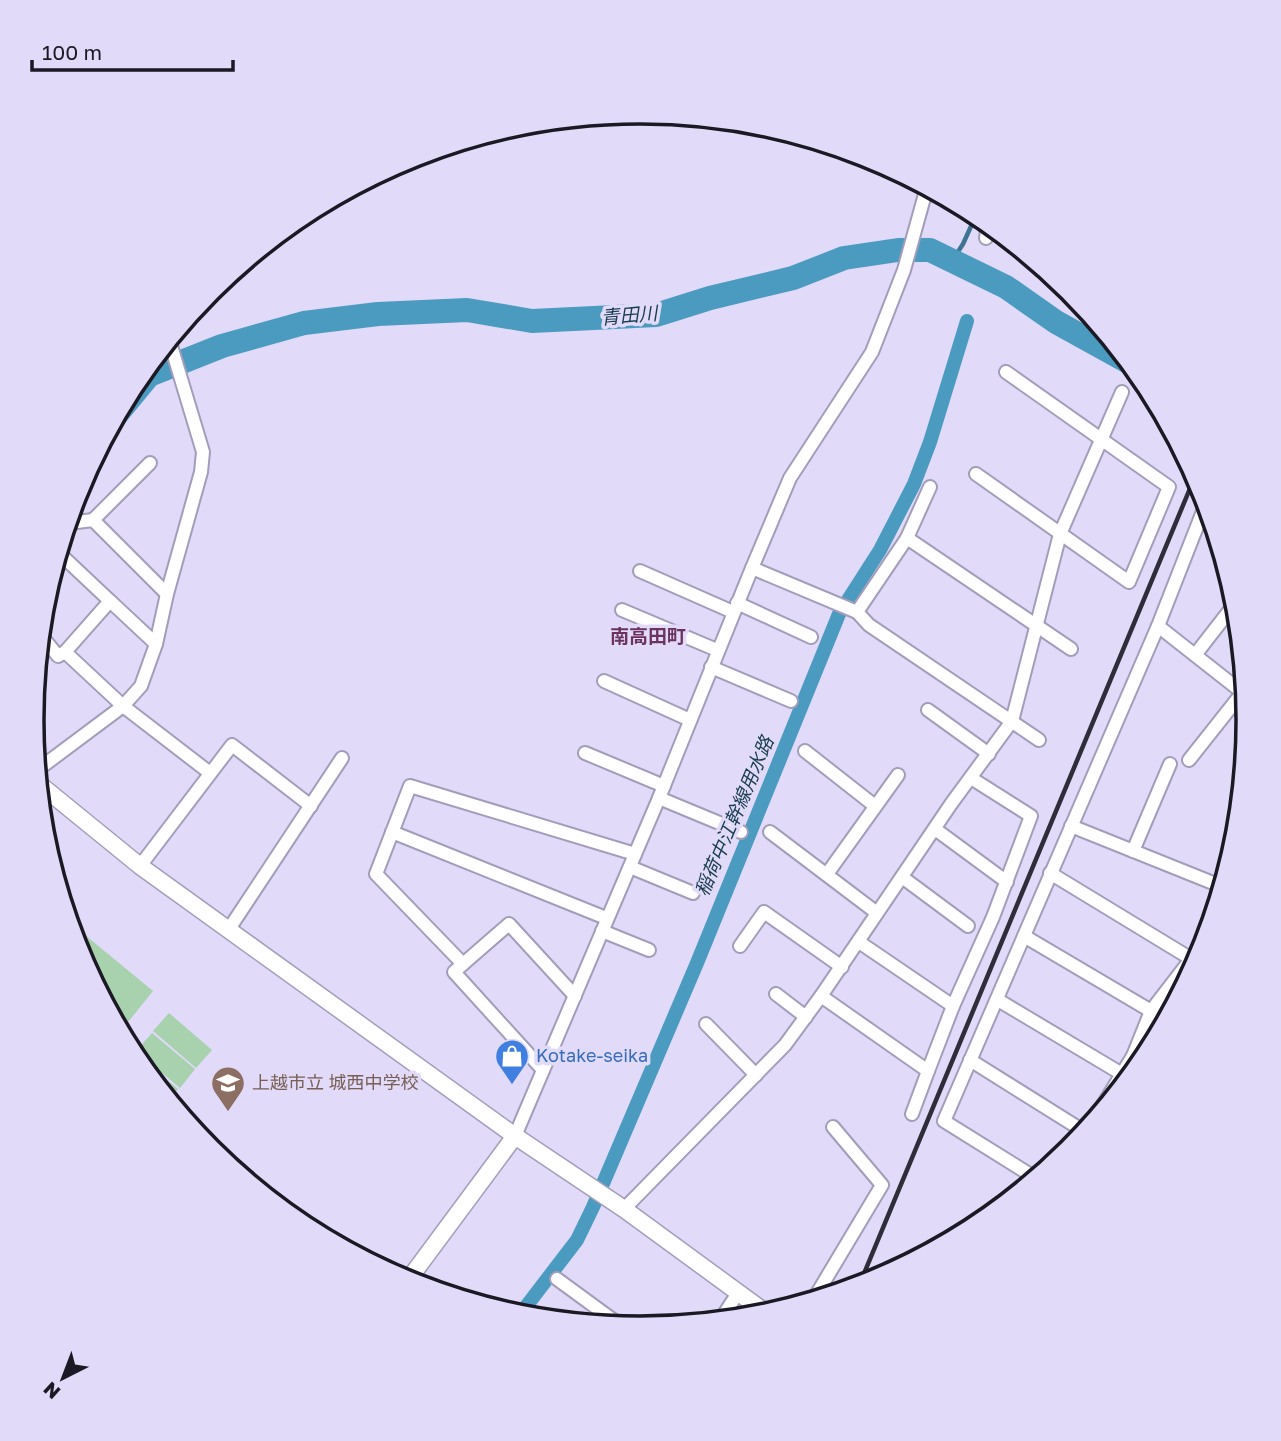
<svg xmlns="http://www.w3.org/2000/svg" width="1281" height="1441" font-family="'Golos Text','Noto Sans JP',sans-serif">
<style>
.green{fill:#a7d2ad}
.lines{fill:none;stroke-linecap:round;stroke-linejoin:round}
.stream{stroke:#3d7492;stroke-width:4.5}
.canal{stroke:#4b9bc1;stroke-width:14}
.river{stroke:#4b9bc1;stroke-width:24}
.minor-casing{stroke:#a39dba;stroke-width:16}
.tertiary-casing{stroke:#a39dba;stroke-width:19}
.minor{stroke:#fff;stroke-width:12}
.tertiary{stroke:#fff;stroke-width:16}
.rail{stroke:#302d3a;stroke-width:4.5}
.labels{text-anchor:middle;stroke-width:7;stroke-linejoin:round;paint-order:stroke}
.shop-label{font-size:18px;fill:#366cbe;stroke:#e1daf9;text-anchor:start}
.education-label{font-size:18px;fill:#785e54;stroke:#e1daf9;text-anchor:start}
.water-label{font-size:19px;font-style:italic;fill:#193d4e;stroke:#e1daf9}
.neighbourhood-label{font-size:19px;font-weight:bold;fill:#6c335f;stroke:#e1daf9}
.rim{fill:none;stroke:#1b1924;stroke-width:3.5}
</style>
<rect width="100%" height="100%" fill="#e1daf9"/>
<g class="green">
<polygon points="68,921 153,991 120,1032 78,953"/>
<polygon points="169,1013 212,1050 196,1068 153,1031"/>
<polygon points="152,1033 195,1069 180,1088 136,1051"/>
<polygon points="135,1053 178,1089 168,1101 134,1059 132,1056"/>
</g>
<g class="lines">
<g class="stream">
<polyline points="952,261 963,244 977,213"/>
<polyline points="141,374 149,375"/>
</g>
<polyline class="canal" points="518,1317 577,1240 593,1207 697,963 839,614 880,550 914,484 930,442 967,321"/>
<polyline class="river" points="116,415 149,375 222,346 304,323 378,314 467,310 532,321 656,315 710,298 793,278 844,258 898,250 930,250 1006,287 1056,322 1132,364"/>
<g class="minor-casing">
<g id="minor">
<polyline points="455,144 456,143"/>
<polyline points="986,238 988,221"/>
<polyline points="976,474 1129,582 1169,487 1006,372"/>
<polyline points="93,520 150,463"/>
<polyline points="67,525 69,523 93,520 167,594"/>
<polyline points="907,538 930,487"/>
<polyline points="58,552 110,601"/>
<polyline points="752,568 790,478 872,352 904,270 927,187"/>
<polyline points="640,571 733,612"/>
<polyline points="737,603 811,637"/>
<polyline points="622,610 717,650"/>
<polyline points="1158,626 1247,696"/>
<polyline points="40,634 58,656 65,652"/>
<polyline points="156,644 110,601 65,652 123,706 210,773"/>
<polyline points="1195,655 1237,601"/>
<polyline points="711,667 791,701"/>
<polyline points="604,681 690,720"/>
<polyline points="928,710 989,754"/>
<polyline points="1039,740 869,625 857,612 907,538 1071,649"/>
<polyline points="805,751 875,806"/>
<polyline points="585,753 664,786"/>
<polyline points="1189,760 1246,688"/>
<polyline points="36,771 123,706 141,686 156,644 167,594 201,472 203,452 169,339"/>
<polyline points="659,798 741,832"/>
<polyline points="1238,801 1242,796"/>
<polyline points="1071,826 1223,887"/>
<polyline points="935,829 1007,882"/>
<polyline points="392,832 606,918"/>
<polyline points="770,832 877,913"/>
<polyline points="1133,851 1170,764"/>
<polyline points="140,866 232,745 311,806"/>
<polyline points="630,867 693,893"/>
<polyline points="1050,873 1198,963"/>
<polyline points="827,874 898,775"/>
<polyline points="902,877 968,926"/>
<polyline points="229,929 342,758"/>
<polyline points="602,931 649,950"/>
<polyline points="1024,936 1151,1011 1169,1018"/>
<polyline points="859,942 953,1006 928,1071"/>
<polyline points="740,946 764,912 842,967"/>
<polyline points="463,964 454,972 543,1070"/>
<polyline points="776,994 806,1017"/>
<polyline points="575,996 509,924 463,964 376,874 410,786 635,854"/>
<polyline points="821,996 928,1071 912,1114"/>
<polyline points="998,1000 1122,1074"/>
<polyline points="953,1006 993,917 1031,816 971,778"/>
<polyline points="706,1024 756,1075"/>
<polyline points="1133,1056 1151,1011 1208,937"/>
<polyline points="970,1060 1085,1132"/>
<polyline points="1098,1113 1133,1056 1144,1062"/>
<polyline points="515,1136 659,798 752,568 857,612"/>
<polyline points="1078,1142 1098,1113 1101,1115"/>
<polyline points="1037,1179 944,1121 1158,626 1207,501"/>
<polyline points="624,1209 785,1045 821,996 951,804 1012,721 1060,534 1122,392"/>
<polyline points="557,1279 624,1328"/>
<polyline points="812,1302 882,1185 833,1127"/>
<polyline points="719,1322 738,1293"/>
</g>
</g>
<g class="tertiary-casing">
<g id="tertiary">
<polyline points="38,783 140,866 515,1136 624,1209 769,1315"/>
<polyline points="406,1283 515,1136"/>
</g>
</g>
<use href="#minor" class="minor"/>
<use href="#tertiary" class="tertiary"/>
<polyline class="rail" points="858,1288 1196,474"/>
</g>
<defs>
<g id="shop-pin" transform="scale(1.75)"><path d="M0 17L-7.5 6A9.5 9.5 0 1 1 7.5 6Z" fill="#3f7fe0" stroke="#e1daf9"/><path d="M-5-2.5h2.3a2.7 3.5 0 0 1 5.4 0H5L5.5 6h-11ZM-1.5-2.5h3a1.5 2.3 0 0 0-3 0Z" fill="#fff"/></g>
<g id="school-pin" transform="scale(1.75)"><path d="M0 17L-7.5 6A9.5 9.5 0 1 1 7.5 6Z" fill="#8d6e63" stroke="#e1daf9"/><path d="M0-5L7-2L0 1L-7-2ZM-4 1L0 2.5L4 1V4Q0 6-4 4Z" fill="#fff"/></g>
</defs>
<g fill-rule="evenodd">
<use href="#shop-pin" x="512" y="1056"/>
<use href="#school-pin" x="228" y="1083"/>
</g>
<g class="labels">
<g class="shop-label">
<text x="536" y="1062">Kotake-seika</text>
</g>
<g class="education-label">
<text x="252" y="1089">上越市立 城西中学校</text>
</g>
<g class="water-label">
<text transform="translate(629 315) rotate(-5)" y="7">青田川</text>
<text transform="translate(734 816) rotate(-67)" y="7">稲荷中江幹線用水路</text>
</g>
<g class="neighbourhood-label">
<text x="648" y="643">南高田町</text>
</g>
</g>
<path d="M0 0H1281V1441H0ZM44 720a596 596 0 1 1 1192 0a596 596 0 1 1-1192 0Z" fill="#e1daf9" fill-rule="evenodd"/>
<path class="rim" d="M44 720a596 596 0 1 1 1192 0a596 596 0 1 1-1192 0Z"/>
<g transform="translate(63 1378) rotate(222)" stroke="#e1daf9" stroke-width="5" paint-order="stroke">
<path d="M0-5L12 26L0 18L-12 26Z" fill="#1b1924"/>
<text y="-10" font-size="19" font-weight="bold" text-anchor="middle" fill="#1b1924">N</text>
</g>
<path d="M32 60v10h201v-10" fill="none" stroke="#1b1924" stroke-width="3.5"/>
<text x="42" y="60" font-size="21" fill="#1b1924" stroke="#e1daf9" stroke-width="5" paint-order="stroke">100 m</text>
</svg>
